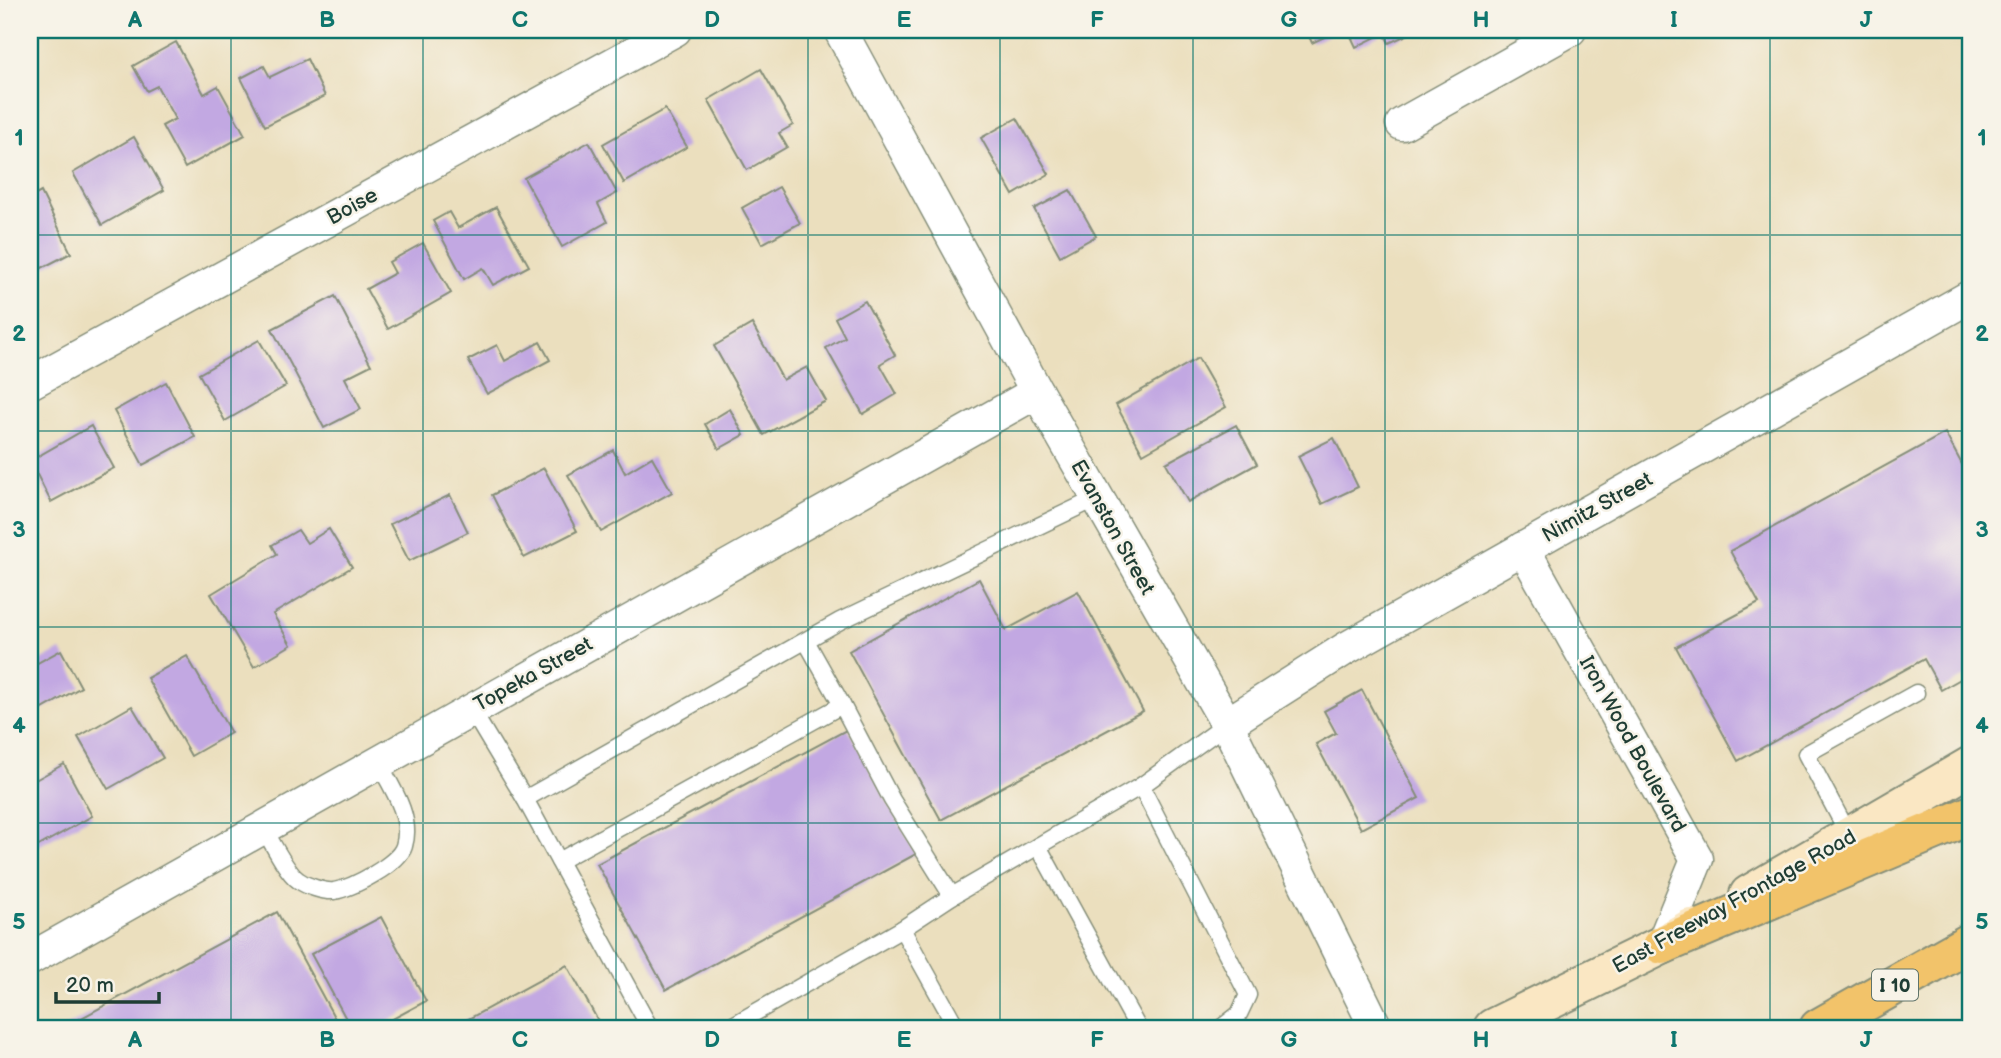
<svg xmlns="http://www.w3.org/2000/svg" width="2001" height="1058" font-family="'Balsamiq Sans',sans-serif">
<style>
.building{fill:#c2a8e2}
.lines{fill:none;stroke-linecap:round;stroke-linejoin:round}
.service-casing{stroke:#858e79;stroke-width:19}
.minor-casing{stroke:#858e79;stroke-width:35}
.secondary-casing{stroke:#858e79;stroke-width:42}
.motorway-casing{stroke:#858e79;stroke-width:42}
.service{stroke:#fff;stroke-width:16}
.minor{stroke:#fff;stroke-width:32}
.secondary{stroke:#fae7c3;stroke-width:38}
.motorway{stroke:#f2c36a;stroke-width:38}
.grid{fill:none;stroke:#0f766e;stroke-width:2;stroke-opacity:0.55}
.labels{text-anchor:middle;stroke-width:5;stroke-linejoin:round;paint-order:stroke}
.shield{fill:#f7f3e8;stroke:#60746a;stroke-width:2}
.shield-label{font-size:19px;font-weight:bold;fill:#1f3d34}
.street-label{font-size:21px;fill:#1f3d34;stroke:#f7f3e8}
.neatline{fill:none;stroke:#0f766e;stroke-width:2.5}
.grid-label{font-size:23px;text-anchor:middle;font-weight:bold;fill:#0f766e}
</style>
<rect width="100%" height="100%" fill="#f7f3e8"/>
<filter id="ink" filterUnits="userSpaceOnUse"><feTurbulence type="fractalNoise" baseFrequency=".0143" numOctaves="2"/><feDisplacementMap in="SourceGraphic" scale="14" xChannelSelector="R" yChannelSelector="G"/><feConvolveMatrix kernelMatrix="1 2 1 2 8 2 1 2 1" color-interpolation-filters="sRGB"/></filter>
<filter id="wash" filterUnits="userSpaceOnUse"><feTurbulence type="fractalNoise" baseFrequency=".00686" numOctaves="4" result="noise"/><feDisplacementMap in="SourceGraphic" scale="28" xChannelSelector="R" yChannelSelector="G"/><feGaussianBlur stdDeviation="1.57" result="paint"/><feColorMatrix in="noise" values="0 0 0 0 0 0 0 0 0 0 0 0 0 0 0 0 0 1.4 0 .05"/><feComposite in="paint" operator="in"/></filter>
<g filter="url(#wash)">
<rect width="100%" height="100%" fill="#ebdfbe"/>
<g id="blocks">
<g class="building">
<polygon points="1306,30 1339,30 1312,43"/>
<polygon points="1348,30 1418,30 1389,43 1384,33 1356,47"/>
<polygon points="176,42 204,94 218,86 245,135 185,168 162,126 175,119 157,86 147,91 133,66"/>
<polygon points="307,59 325,96 265,126 241,78 264,66 270,77"/>
<polygon points="761,69 793,125 779,133 787,147 747,170 708,100"/>
<polygon points="665,109 687,147 624,183 603,144"/>
<polygon points="1017,118 1049,174 1013,195 981,138"/>
<polygon points="134,137 164,190 102,225 73,173"/>
<polygon points="589,142 617,193 598,204 607,222 562,247 524,178"/>
<polygon points="779,187 800,223 762,244 742,208"/>
<polygon points="1070,190 1096,236 1060,256 1034,209"/>
<polygon points="41,192 71,253 30,274 30,198"/>
<polygon points="496,207 529,266 493,285 483,268 464,279 433,221 449,212 458,228"/>
<polygon points="423,243 451,293 388,329 366,289 395,273 389,262"/>
<polygon points="335,296 371,365 345,378 361,409 324,428 272,329"/>
<polygon points="865,301 895,355 880,364 897,394 863,414 826,348 845,337 835,318"/>
<polygon points="752,324 783,380 807,367 826,401 764,435 714,346"/>
<polygon points="259,340 286,386 225,421 199,374"/>
<polygon points="540,342 550,360 487,394 468,360 497,345 505,361"/>
<polygon points="1198,358 1226,407 1143,454 1116,405"/>
<polygon points="166,382 195,437 143,465 114,411"/>
<polygon points="730,409 744,435 719,449 705,424"/>
<polygon points="1236,425 1257,464 1188,502 1166,463"/>
<polygon points="91,426 114,468 51,502 30,461"/>
<polygon points="1945,433 1971,481 1971,673 1941,690 1924,659 1738,761 1676,647 1759,603 1730,551"/>
<polygon points="1334,438 1358,487 1322,504 1298,456"/>
<polygon points="613,450 625,473 652,457 672,492 601,532 568,475"/>
<polygon points="544,468 577,531 524,558 492,495"/>
<polygon points="450,495 468,532 409,561 390,524"/>
<polygon points="329,529 352,567 273,614 291,645 254,667 211,594 277,554 272,545 298,530 307,543"/>
<polygon points="979,579 1006,630 1078,591 1143,711 941,820 849,651"/>
<polygon points="61,650 81,687 39,711 30,694 30,667"/>
<polygon points="187,656 231,733 191,756 147,678"/>
<polygon points="1362,690 1419,798 1361,829 1316,744 1336,733 1324,711"/>
<polygon points="132,706 163,758 108,789 78,737"/>
<polygon points="848,729 916,854 666,990 597,864"/>
<polygon points="64,764 92,816 35,848 30,839 30,783"/>
<polygon points="277,912 340,1028 63,1028"/>
<polygon points="381,917 426,1001 376,1028 351,1028 311,954"/>
<polygon points="567,965 602,1028 452,1028"/>
</g>
</g>
</g>
<g filter="url(#ink)">
<use href="#blocks" fill-opacity="0" stroke="#858e79" stroke-width="2"/>
<g class="lines">
<g class="service-casing">
<g id="service">
<polyline points="842,705 892,800 952,896"/>
<polyline points="471,709 525,799 840,621 1097,498"/>
<polyline points="1141,786 1248,995 1239,1014 1221,1028"/>
<polyline points="525,799 650,1028"/>
<path d="M263,827C270,839 287,873 298,880C306,886 324,892 334,891C352,888 399,864 404,846C413,817 391,786 378,762"/>
<polyline points="1850,837 1806,754 1916,693"/>
<polyline points="1038,846 1138,1028"/>
<polyline points="559,861 842,705 806,641"/>
<polyline points="902,929 957,1028"/>
<polyline points="728,1028 902,929 952,896 1141,786 1227,724"/>
</g>
</g>
<g class="minor-casing">
<g id="minor">
<polyline points="840,30 1037,392 1227,724 1376,1028"/>
<polyline points="1402,124 1570,30"/>
<polyline points="30,383 675,30"/>
<polyline points="1523,548 1697,859 1662,945"/>
<polyline points="1227,724 1345,649 1971,296"/>
<polyline points="30,959 1037,392"/>
</g>
</g>
<g class="secondary-casing">
<g id="secondary">
<polyline points="1749,895 1971,766"/>
<polyline points="1493,1028 1662,945 1691,928"/>
</g>
</g>
<g class="motorway-casing">
<g id="motorway">
<polyline points="1662,945 1971,815"/>
<polyline points="1819,1028 1971,942"/>
</g>
</g>
<use href="#service" class="service"/>
<use href="#minor" class="minor"/>
<use href="#secondary" class="secondary"/>
<use href="#motorway" class="motorway"/>
</g>
</g>
<path class="grid" d="M231,30V1028M423,30V1028M616,30V1028M808,30V1028M1000,30V1028M1193,30V1028M1385,30V1028M1578,30V1028M1770,30V1028M30,235H1971M30,431H1971M30,627H1971M30,823H1971"/>
<g class="labels">
<rect class="shield" x="1872" y="969.5" width="46" height="31" rx="5"/>
<g class="shield-label">
<text x="1895" y="992">I 10</text>
</g>
<g class="street-label">
<text transform="translate(352 206) rotate(-29)" y="7">Boise</text>
<text transform="translate(1597 507) rotate(-29)" y="7">Nimitz Street</text>
<text transform="translate(1113 527) rotate(61)" y="7">Evanston Street</text>
<text transform="translate(533 674) rotate(-29)" y="7">Topeka Street</text>
<text transform="translate(1633 744) rotate(61)" y="7">Iron Wood Boulevard</text>
<text transform="translate(1734 901) rotate(-29)" y="7">East Freeway Frontage Road</text>
</g>
</g>
<rect width="2001" height="1058" fill="none" stroke="#f7f3e8" stroke-width="77"/>
<path d="M56 992v10h103v-10" fill="none" stroke="#1f3d34" stroke-width="3.5"/>
<text x="66" y="992" font-size="21" fill="#1f3d34" stroke="#f7f3e8" stroke-width="5" paint-order="stroke">20 m</text>
<rect x="38" y="38" width="1924" height="982" class="neatline"/>
<g class="grid-label">
<text x="135" y="27">A</text>
<text x="327" y="27">B</text>
<text x="520" y="27">C</text>
<text x="712" y="27">D</text>
<text x="904" y="27">E</text>
<text x="1097" y="27">F</text>
<text x="1289" y="27">G</text>
<text x="1481" y="27">H</text>
<text x="1674" y="27">I</text>
<text x="1866" y="27">J</text>
<text x="19" y="145">1</text>
<text x="1982" y="145">1</text>
<text x="19" y="341">2</text>
<text x="1982" y="341">2</text>
<text x="19" y="537">3</text>
<text x="1982" y="537">3</text>
<text x="19" y="733">4</text>
<text x="1982" y="733">4</text>
<text x="19" y="929">5</text>
<text x="1982" y="929">5</text>
<text x="135" y="1047">A</text>
<text x="327" y="1047">B</text>
<text x="520" y="1047">C</text>
<text x="712" y="1047">D</text>
<text x="904" y="1047">E</text>
<text x="1097" y="1047">F</text>
<text x="1289" y="1047">G</text>
<text x="1481" y="1047">H</text>
<text x="1674" y="1047">I</text>
<text x="1866" y="1047">J</text>
</g>
</svg>
